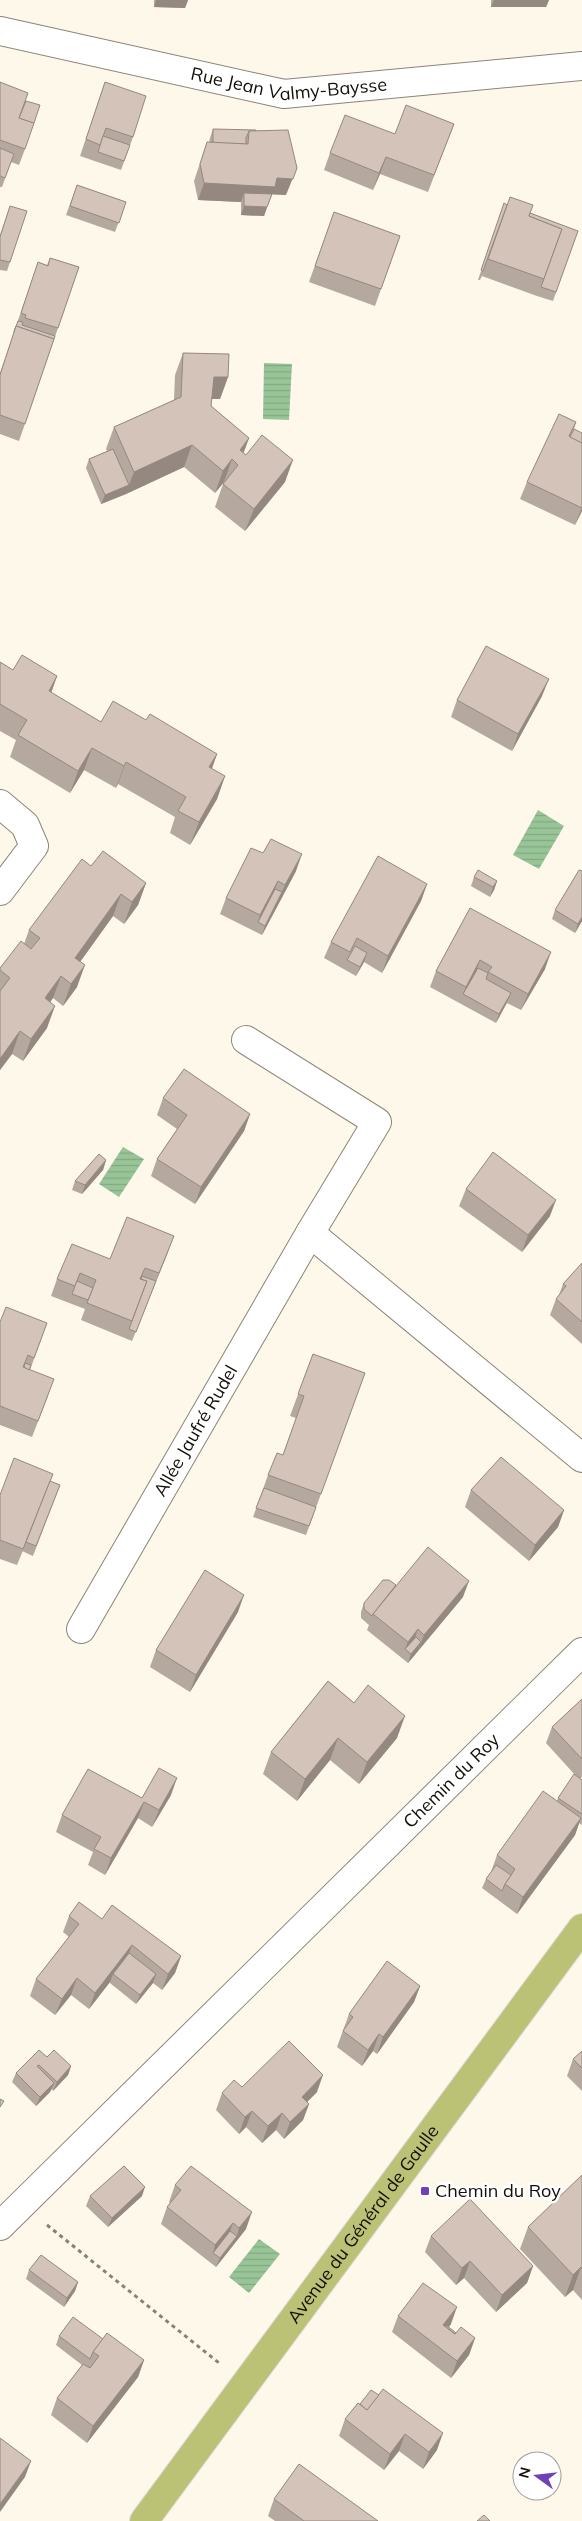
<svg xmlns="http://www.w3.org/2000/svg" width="582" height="2521" font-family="Mulish,sans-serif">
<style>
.water{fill:url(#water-rules)}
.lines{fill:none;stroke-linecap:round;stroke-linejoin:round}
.minor-casing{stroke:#8c8576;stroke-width:30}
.major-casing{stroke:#dedddd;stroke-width:30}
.path{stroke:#868278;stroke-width:3;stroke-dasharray:4 4;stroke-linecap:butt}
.minor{stroke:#fff;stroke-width:28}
.major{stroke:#bbc275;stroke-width:28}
.wall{fill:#b5a89e}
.shaded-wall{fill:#948881}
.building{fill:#d3c3b8;stroke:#948881}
.poi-dot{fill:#7140b8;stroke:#fff;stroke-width:2}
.labels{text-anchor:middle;stroke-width:5;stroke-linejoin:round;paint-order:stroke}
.street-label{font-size:18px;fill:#120f09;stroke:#fff}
.poi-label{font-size:18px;fill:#120f09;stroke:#fff;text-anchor:start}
</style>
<defs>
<pattern id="water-rules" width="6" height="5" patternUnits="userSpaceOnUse" patternTransform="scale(1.25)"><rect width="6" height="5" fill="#98c598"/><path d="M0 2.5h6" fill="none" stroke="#82a882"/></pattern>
</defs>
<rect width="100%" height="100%" fill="#fef8ea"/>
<g class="water">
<polygon points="264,363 292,364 289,420 263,419"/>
<polygon points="538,810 564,826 539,869 513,855"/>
<polygon points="123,1147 144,1159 119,1197 99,1184"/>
<polygon points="259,2239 280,2254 249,2293 229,2277"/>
</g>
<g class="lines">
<g class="minor-casing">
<g id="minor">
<path id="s1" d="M0,31L284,94L582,66"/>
<polyline points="0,804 25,825 34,846 0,891"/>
<polyline points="246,1040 377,1122 310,1233"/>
<path id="s2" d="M81,1629L310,1233L582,1458"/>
<path id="s3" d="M0,2226L582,1652"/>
</g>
</g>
<g class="major-casing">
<g id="major">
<path id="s4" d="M144,2521L582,1928"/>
</g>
</g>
<polyline class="path" points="47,2225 219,2363"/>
<use href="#minor" class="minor"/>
<use href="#major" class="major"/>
</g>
<g class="wall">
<polygon points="154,0 188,0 185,8 154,7"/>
<polygon points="491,0 549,0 546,7 491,7"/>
<polygon points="0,82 26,101 25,149 19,165 11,162 2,187 0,187"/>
<polygon points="105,82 133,137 121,170 80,156"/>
<polygon points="454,124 428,192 380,174 373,190 324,170 330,153 395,134"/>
<polygon points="213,129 256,131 286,195 272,194 264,216 241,215 241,202 198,200 194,181 207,142 209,143 210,138"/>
<polygon points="77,185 126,202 115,232 66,215"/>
<polygon points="504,203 578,231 553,301 537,296 538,295 537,296 482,276 480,280 478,280"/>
<polygon points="10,206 10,262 7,271 0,270 0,235"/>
<polygon points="334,212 400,236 375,306 309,282"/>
<polygon points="50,258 79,267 19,441 0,434 0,373 38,262 47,265"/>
<polygon points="183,353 228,377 220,399 212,399 211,406 249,438 243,453 285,482 245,531 215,507 223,484 225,482 224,482 215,493 184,467 126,494 101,504 86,468 89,459 107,451 106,449 114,427 174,400 175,375"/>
<polygon points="576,422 574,429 582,511 575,525 520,499 527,482"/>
<polygon points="0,662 13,670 57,676 51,693 101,722 146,720 217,754 212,769 225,776 217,799 190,845 170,833 175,817 118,784 116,788 84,770 70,793 10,757 16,740 0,731"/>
<polygon points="542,696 512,751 451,717 457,700"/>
<polygon points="91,866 146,883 138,905 124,924 113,916 80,962 77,987 63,1006 53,998 50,1002 47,1028 23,1061 12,1054 0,1070 0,968 24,944 29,930"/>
<polygon points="296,871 262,935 220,914 226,898"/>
<polygon points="474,877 497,881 494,890 490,897 471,886"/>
<polygon points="427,884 421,901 382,973 364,962 356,976 324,958 331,942"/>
<polygon points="470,908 545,969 521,1010 507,1003 496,1023 430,987 436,971"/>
<polygon points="555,910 582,921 575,933 552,919"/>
<polygon points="163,1098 250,1114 244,1131 195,1204 151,1176 157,1159 177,1129 157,1115"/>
<polygon points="106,1160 103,1170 82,1194 72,1190 75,1181"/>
<polygon points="466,1189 550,1216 522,1252 459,1206"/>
<polygon points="168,1252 132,1341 81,1320 85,1309 51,1296 57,1279 110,1259"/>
<polygon points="582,1263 582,1344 550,1315 556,1299 559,1295 563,1284"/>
<polygon points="0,1322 47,1323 30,1370 48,1396 32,1437 0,1425"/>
<polygon points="313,1354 365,1373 306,1535 253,1517 268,1475 283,1455 296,1418 290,1416"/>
<polygon points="50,1481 60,1485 33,1556 22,1551 24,1548 17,1565 0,1559 0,1495"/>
<polygon points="471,1490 564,1510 558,1527 529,1561 465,1507"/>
<polygon points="396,1585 463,1597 408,1663 367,1630 369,1625 361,1618 361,1612 364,1603"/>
<polygon points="238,1612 190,1692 150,1667 156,1650"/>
<polygon points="328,1681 397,1738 359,1784 330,1760 297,1801 263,1774 271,1752"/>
<polygon points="582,1699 582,1777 580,1779 582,1780 582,1825 579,1823 575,1835 517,1914 482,1888 486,1879 491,1872 497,1855 557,1801 558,1798 576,1776 546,1743 552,1727"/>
<polygon points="171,1795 152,1827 138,1818 105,1875 88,1865 93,1852 56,1832 62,1815 142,1798"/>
<polygon points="69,1916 102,1919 181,1956 175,1973 162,1990 153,1983 136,2004 110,1983 110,1982 89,2009 71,1995 55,2015 30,1996 36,1979 69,1937 63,1932"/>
<polygon points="420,1986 414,2002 377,2054 373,2051 362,2066 337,2047 349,2014"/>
<polygon points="582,2051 582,2091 567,2076 573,2059"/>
<polygon points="47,2057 71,2066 68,2075 53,2091 52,2089 50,2092 36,2106 12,2082 16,2073"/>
<polygon points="242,2087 317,2092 307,2102 309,2104 303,2120 284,2139 276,2130 262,2143 246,2127 239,2134 216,2110 222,2093"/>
<polygon points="582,2175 582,2300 573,2290 565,2297 520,2249 528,2227"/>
<polygon points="175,2185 246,2229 216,2267 161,2224 167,2207 170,2203 169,2202"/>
<polygon points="90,2196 142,2196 108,2227 86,2206"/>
<polygon points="431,2236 533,2266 527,2283 496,2312 464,2278 456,2285 425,2252"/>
<polygon points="29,2270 78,2282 75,2291 64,2307 26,2279"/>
<polygon points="398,2316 451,2324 449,2327 456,2333 475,2338 469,2355 451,2378 392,2332"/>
<polygon points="59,2336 103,2339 144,2360 138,2377 87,2443 51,2415 57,2398 82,2365 56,2345"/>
<polygon points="358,2403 437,2450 423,2469 399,2451 384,2470 339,2436 345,2419"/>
<polygon points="274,2499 378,2521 275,2521 268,2516"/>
</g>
<g class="shaded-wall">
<polygon points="156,0 188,0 185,8 154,7"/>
<polygon points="494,0 549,0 546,7 491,7"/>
<polygon points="386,157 380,174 373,190 379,173"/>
<polygon points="297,168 286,195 244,193 241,202 198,200 204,183 277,178"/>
<polygon points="244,206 267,207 264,216 241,215"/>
<polygon points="214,377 228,377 220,399 205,399"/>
<polygon points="249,438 241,460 240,450"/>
<polygon points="192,445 184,467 126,494 101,504 105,495 129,485 134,472"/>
<polygon points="232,459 224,482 215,493 223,471"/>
<polygon points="293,460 285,482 245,531 254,509"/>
<polygon points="582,507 582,511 575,525"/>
<polygon points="57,676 49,699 49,691"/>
<polygon points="549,679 542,696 512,751 518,734"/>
<polygon points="92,748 84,770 70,793 78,771"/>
<polygon points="217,754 209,776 209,767"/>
<polygon points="126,762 118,784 116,788 124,766"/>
<polygon points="225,776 217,799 190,845 199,822"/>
<polygon points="302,854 296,871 262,935 265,926 282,892 285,885"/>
<polygon points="278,881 272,898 258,922 260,915"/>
<polygon points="497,881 494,890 490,897 493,887"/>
<polygon points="146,883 138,905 124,924 132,902"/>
<polygon points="427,884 421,901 382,973 388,956"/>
<polygon points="121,894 113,916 67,980 75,958"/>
<polygon points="582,917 582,921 575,933 578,924"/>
<polygon points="551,952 545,969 521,1010 528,994"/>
<polygon points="367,953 364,962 356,976 360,967"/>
<polygon points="480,960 474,977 463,994 466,987"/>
<polygon points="85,965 77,987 63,1006 71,984"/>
<polygon points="61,976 53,998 37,1020 45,998"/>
<polygon points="511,993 507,1002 496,1023 499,1014"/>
<polygon points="55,1006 47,1028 23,1061 31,1039"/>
<polygon points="20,1031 12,1054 0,1070 0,1059"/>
<polygon points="250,1114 244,1131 195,1204 201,1187"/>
<polygon points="106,1160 103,1170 82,1194 85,1185"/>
<polygon points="556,1200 550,1216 522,1252 528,1235"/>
<polygon points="174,1236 168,1252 132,1341 159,1273"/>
<polygon points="564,1510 558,1527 529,1561 535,1545"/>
<polygon points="469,1581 463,1597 418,1651 424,1635"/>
<polygon points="244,1595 238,1612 190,1692 196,1675"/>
<polygon points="418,1629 412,1646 405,1649 408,1642"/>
<polygon points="421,1642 418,1651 408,1663 411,1654"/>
<polygon points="405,1716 397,1738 359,1784 367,1762"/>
<polygon points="338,1738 330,1760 297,1801 305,1779"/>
<polygon points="177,1778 171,1795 152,1827 159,1810"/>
<polygon points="144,1802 138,1818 105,1875 111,1858"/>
<polygon points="581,1818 575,1835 517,1914 523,1897"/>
<polygon points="132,1945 126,1962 113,1974 110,1982 89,2009 95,1993"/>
<polygon points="181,1956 175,1973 162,1990 168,1974"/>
<polygon points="156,1974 153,1983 136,2004 140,1995"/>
<polygon points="77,1978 71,1995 55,2015 62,1999"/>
<polygon points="420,1986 414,2002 377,2054 383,2037"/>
<polygon points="379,2034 373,2051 362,2066 368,2050"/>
<polygon points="71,2066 68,2075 53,2091 57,2082"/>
<polygon points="323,2075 317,2092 296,2113 302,2097"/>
<polygon points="54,2083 50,2092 36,2106 40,2097"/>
<polygon points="309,2104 303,2120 284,2139 290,2122"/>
<polygon points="252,2111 246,2127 239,2134 245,2117"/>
<polygon points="282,2113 276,2130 262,2143 268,2126"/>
<polygon points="145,2187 142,2196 108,2227 112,2218"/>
<polygon points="252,2212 246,2229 216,2267 220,2258 237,2236 239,2228"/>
<polygon points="233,2223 227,2240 213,2253 215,2245"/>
<polygon points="470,2261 464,2278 456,2285 462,2268"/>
<polygon points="533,2266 527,2283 496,2312 502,2295"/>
<polygon points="581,2267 573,2290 565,2297 573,2275"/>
<polygon points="78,2282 75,2291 64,2307 67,2298"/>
<polygon points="457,2307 451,2324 443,2334 443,2325"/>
<polygon points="475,2338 469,2355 451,2378 457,2361"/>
<polygon points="144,2360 138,2377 87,2443 93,2426"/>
<polygon points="443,2433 437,2450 423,2469 429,2452"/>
<polygon points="405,2434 399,2451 384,2470 390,2454"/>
<polygon points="31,2461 25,2477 0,2512 0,2504"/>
</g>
<g class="building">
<polygon points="0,82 28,93 19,118 34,123 25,149 0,140"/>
<polygon points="105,82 146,96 133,137 106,128 100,145 86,139"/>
<polygon points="26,101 40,105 34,123 19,118"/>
<polygon points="406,105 454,124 434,175 386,157 379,173 330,153 345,115 395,134"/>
<polygon points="213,129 256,130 256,131 249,131 246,138 246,144 213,143"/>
<polygon points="288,130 297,168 293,179 277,178 275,187 204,183 200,164 207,142 248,144 249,131"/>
<polygon points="103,136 130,145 124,161 98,152"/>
<polygon points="0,148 14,154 5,178 0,176"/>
<polygon points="77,185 126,202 119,223 70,206"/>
<polygon points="244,193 272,194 267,207 244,206"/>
<polygon points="510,197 533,205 529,216 562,229 544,279 488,259"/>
<polygon points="504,203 507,205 483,271 481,270"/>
<polygon points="10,206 27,211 10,262 0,260 0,237"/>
<polygon points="334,212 400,236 381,289 315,266"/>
<polygon points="530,213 578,231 556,292 541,287 562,229 529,216"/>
<polygon points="50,258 79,267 58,328 25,318 26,315 21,313 38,262 48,266"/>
<polygon points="18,321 23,322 22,325 55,336 54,339 16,326 14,332"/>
<polygon points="16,326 54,339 25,424 0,415 0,375"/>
<polygon points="183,353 229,354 228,377 214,377 211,406 249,438 240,450 246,455 262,435 293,460 254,509 223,484 238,465 232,459 223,471 192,445 134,472 114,427 181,397"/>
<polygon points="559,414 576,422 569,436 582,443 582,508 527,482"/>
<polygon points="574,429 582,433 582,443 570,437"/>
<polygon points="113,449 129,485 105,495 89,459"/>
<polygon points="486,646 549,679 518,734 457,700"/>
<polygon points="22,655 57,676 49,691 101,722 113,701 146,720 150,714 217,754 209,767 225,776 199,822 178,811 186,797 126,762 124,766 92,748 78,771 18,735 27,720 0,704 0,662 13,670"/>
<polygon points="271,839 302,854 285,885 278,881 260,915 226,898 251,848 263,853"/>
<polygon points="103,851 146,883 132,902 121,894 75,958 85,965 71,984 61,976 45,998 55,1006 31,1039 20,1031 0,1059 0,991 10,978 0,970 0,968 21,941 31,949 40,938 29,930 82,859 91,866"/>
<polygon points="378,856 427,884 388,956 357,938 350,952 331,942"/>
<polygon points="478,870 497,881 493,887 474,877"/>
<polygon points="579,870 582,871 582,917 578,924 555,910"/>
<polygon points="275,889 282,892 265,926 258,922"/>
<polygon points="470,908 551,952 528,994 488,972 492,967 480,960 466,987 436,971"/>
<polygon points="355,946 367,953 360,967 347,960"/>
<polygon points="478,968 488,973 486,979 511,993 499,1014 463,994"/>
<polygon points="184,1069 250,1114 201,1187 157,1159 187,1115 163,1098"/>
<polygon points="493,1152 556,1200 528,1235 466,1189"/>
<polygon points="99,1154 106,1160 85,1185 75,1181"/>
<polygon points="127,1217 174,1236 159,1273 145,1268 140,1279 147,1281 132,1321 87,1303 96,1280 80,1273 75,1286 57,1279 72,1244 110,1259"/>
<polygon points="582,1263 582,1322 556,1299 566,1286 563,1284"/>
<polygon points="142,1276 156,1281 136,1332 129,1329 147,1281 141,1279"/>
<polygon points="77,1281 93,1288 88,1300 72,1294"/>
<polygon points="6,1307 47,1323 34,1358 28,1355 23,1367 54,1379 38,1421 0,1406 0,1322"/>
<polygon points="313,1354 365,1373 321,1494 268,1475 277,1453 283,1455 304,1396 298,1394"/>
<polygon points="25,1363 31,1365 29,1370 24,1367"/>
<polygon points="501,1457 564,1510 535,1545 471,1490"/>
<polygon points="14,1458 53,1474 23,1549 0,1540 0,1495"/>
<polygon points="50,1481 60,1485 36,1546 26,1542"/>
<polygon points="264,1488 316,1507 309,1526 256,1508"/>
<polygon points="428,1547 469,1581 424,1635 418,1629 408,1642 373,1614"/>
<polygon points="205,1570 244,1595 196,1675 156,1650"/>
<polygon points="383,1580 389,1580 396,1585 373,1614 372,1616 364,1609 364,1603"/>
<polygon points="416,1637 421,1642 411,1654 405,1649"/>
<polygon points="328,1681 354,1703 368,1685 405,1716 367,1762 338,1738 305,1779 271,1752"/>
<polygon points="582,1699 582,1759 552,1727"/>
<polygon points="159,1768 177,1778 159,1810 144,1802 111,1858 94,1849 101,1837 62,1815 88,1769 142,1798"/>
<polygon points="574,1774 582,1780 582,1814 558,1798"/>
<polygon points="543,1791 581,1818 523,1897 505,1884 515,1869 497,1855"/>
<polygon points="496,1865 511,1875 505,1884 502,1891 486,1879"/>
<polygon points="79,1902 102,1919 112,1905 181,1956 168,1974 132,1945 95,1993 77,1978 62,1999 36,1979 79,1924 69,1916"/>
<polygon points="129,1953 156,1974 140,1995 113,1974"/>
<polygon points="387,1961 420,1986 383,2037 379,2034 368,2050 343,2031 353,2017 349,2014"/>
<polygon points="289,2041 323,2075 302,2097 309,2104 290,2122 282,2113 268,2126 252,2111 245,2117 222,2093 234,2080 242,2087"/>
<polygon points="39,2050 47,2057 54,2050 71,2066 57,2082 39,2065 37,2066 54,2083 40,2097 16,2073"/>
<polygon points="582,2051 582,2068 573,2059"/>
<polygon points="0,2099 4,2101 0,2107"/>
<polygon points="124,2166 145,2187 112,2218 90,2196"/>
<polygon points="191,2166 252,2212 239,2228 233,2223 215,2245 167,2207 181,2190 175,2185"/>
<polygon points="582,2175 582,2269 581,2267 573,2275 528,2227"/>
<polygon points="470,2199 533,2266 502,2295 470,2261 462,2268 431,2236"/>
<polygon points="230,2231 237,2236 220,2258 213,2253"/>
<polygon points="41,2255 78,2282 67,2298 29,2270"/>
<polygon points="423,2283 457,2307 443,2325 455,2334 461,2327 475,2338 457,2361 398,2316"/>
<polygon points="73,2317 103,2339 93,2352 90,2359 59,2336"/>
<polygon points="446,2325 456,2333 455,2334 445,2326"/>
<polygon points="107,2333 144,2360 93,2426 57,2398 83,2364 90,2368 99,2356 93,2352"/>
<polygon points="383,2389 443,2433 429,2452 405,2434 390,2454 345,2419 358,2403 367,2410"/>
<polygon points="371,2390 379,2395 367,2410 360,2404"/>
<polygon points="0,2438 31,2461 0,2504"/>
<polygon points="299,2464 378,2521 304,2521 274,2499"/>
<polygon points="484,2515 490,2521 477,2521"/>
</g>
<rect class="poi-dot" x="420" y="2186" width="10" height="10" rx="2.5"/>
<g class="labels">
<g class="street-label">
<text dy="6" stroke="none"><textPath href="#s1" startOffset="295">Rue Jean Valmy-Baysse</textPath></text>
<text dy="6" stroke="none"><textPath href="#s2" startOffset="229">Allée Jaufré Rudel</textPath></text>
<text dy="6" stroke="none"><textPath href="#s3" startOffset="634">Chemin du Roy</textPath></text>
<text dy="6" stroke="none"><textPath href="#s4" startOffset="369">Avenue du Général de Gaulle</textPath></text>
</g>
<g class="poi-label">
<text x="435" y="2197">Chemin du Roy</text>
</g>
</g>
<g transform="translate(537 2476) rotate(285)"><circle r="24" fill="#ffffff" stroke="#a09f9d"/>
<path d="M0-4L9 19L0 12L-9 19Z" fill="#7140b8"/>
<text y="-8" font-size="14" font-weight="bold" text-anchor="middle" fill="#120f09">N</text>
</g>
</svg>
